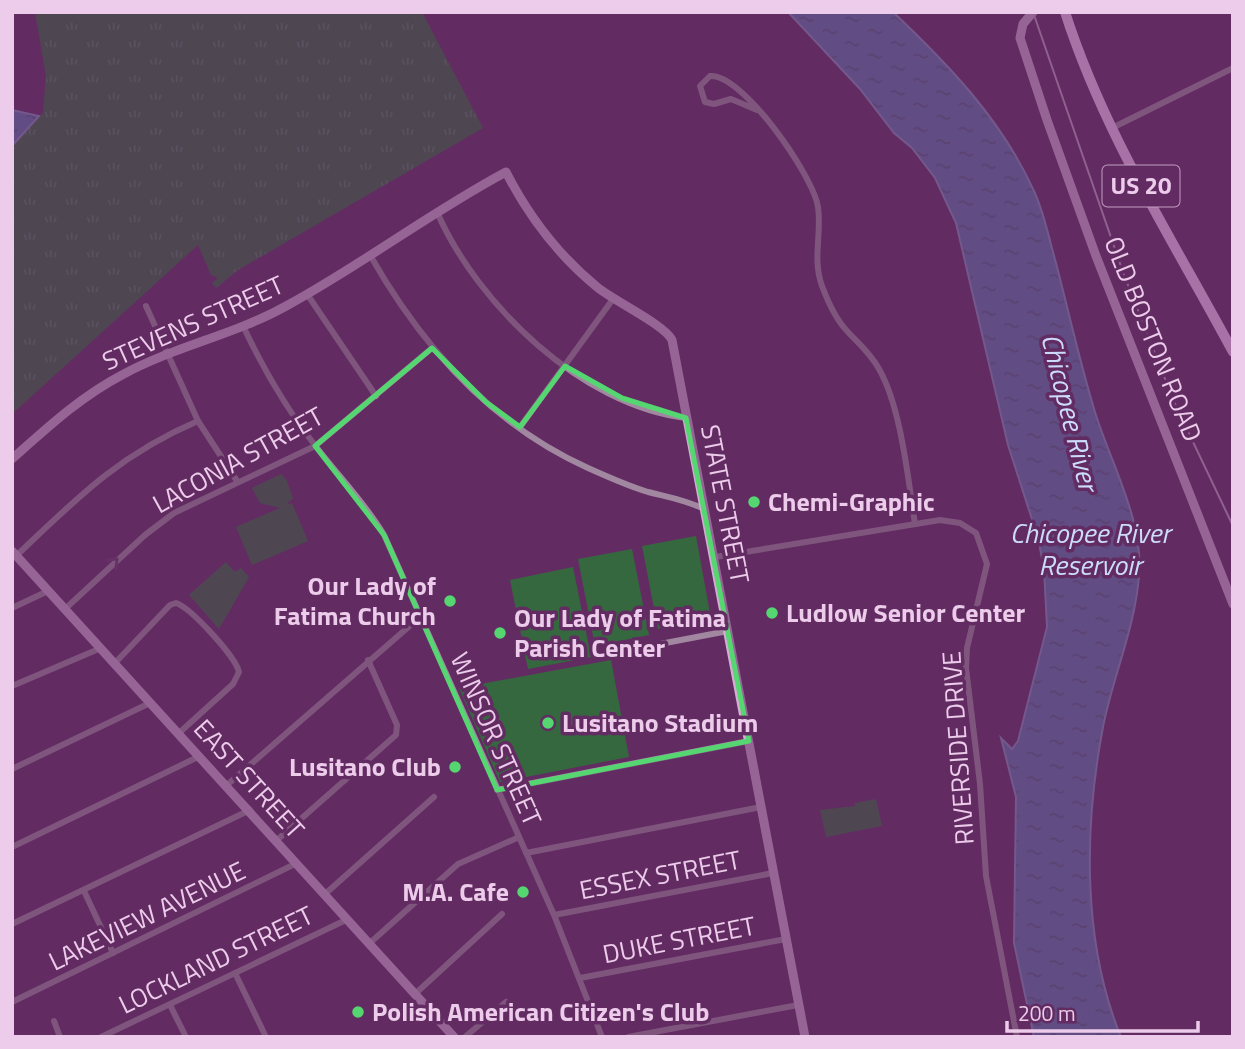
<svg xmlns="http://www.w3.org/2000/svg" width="1245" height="1049" font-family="'Titillium Web',sans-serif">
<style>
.grass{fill:url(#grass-tufts)}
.park{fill:#36683f}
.water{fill:url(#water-ripples);stroke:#898ebf;stroke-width:2}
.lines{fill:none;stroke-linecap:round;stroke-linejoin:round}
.street{stroke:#a287a0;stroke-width:6}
.secondary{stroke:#d6abd4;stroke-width:9}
.primary{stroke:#fec7fb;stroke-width:10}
.rail{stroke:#c7a1c6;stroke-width:2}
.oneway{stroke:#6c3a6b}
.marked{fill:none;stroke:#55d671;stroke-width:5;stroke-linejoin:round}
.poi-dot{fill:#55d671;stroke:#622c62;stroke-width:2.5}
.labels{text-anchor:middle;stroke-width:7;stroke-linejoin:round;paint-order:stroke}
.shield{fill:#622c62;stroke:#c39cc1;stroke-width:2}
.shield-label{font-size:24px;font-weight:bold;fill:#ecccea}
.street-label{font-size:26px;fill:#ecccea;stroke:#622c62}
.poi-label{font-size:26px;font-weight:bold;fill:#ecccea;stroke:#622c62;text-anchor:start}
.water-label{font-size:28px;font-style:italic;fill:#ccdafb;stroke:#622c62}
</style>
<defs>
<pattern id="grass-tufts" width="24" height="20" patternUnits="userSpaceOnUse" patternTransform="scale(1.75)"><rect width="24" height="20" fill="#36683f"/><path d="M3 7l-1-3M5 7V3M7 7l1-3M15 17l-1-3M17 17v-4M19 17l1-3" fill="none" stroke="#537c5b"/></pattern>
<pattern id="water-ripples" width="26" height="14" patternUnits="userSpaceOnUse" patternTransform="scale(1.75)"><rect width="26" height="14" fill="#5f74ac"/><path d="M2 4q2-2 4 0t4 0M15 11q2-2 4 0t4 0" fill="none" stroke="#555e83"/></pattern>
</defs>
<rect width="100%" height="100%" fill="#622c62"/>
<polygon class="grass" points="35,12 422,12 483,128 238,270 216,288 212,283 218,278 211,275 198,245 12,414 12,146 43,113 46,76"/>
<g class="park">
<polygon points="281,474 286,479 293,498 286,505 292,503 308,541 252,565 236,527 280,508 260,503 252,488"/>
<polygon points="696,536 711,619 658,629 642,546"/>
<polygon points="632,549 649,635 595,646 578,559"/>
<polygon points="226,562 235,572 241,568 249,577 219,629 189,595"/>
<polygon points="573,567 591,657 528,669 510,580"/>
<polygon points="611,660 629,757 500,782 459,688"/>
<polygon points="876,799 882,826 826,837 820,810 855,806 855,803"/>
</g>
<g class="water">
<path d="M788,12H893C948,64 1001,119 1033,189C1044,211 1049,239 1056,263C1069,313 1080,363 1095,412C1111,464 1144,521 1139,576C1135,628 1113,676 1103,727C1084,827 1082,942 1121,1037H1034L1014,943L1016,797L1001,738L1012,749L1018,741L1047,627L1044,569L1038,538L1008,445L956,223L935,178L912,148L894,133L860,89Z"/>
<polygon points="12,110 39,116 12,146"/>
</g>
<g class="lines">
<g class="street">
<path d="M757,110L731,99L714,104L705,102L700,86L710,76C742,73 813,175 818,207C822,233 812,259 822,286C828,302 836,320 848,332C859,344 871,354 879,369C901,407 908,479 915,524"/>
<polyline points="1112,128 1233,68"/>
<path d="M437,212C477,304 582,406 686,418"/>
<path d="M370,255C421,345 492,425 588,468C608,477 628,486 648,492C668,497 686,500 704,509"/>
<polyline points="307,294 376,396"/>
<polyline points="146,306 198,421 237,481"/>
<path d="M244,328C264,370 286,408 314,444C337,475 364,501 384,535L554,915L602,1037"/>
<polyline points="520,427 613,299"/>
<path d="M16,556C76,499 120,454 198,421"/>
<polyline points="715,557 940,520 960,523 976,533 987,564 967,648 966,668 980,784 986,876 1017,1037"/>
<polyline points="12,608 48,591"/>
<polyline points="65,609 145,535 174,513 315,446 432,348"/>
<polyline points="613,653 728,631"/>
<path d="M115,663L170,605L176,603C191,608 235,656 239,672L233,684L179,733"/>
<polyline points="12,686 101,648"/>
<polyline points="12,769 150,703"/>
<polyline points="227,785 421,616"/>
<polyline points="497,790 749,741"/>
<polyline points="277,840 396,735 397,725 368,660"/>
<polyline points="12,847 200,756"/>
<polyline points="526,853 761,807"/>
<polyline points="84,891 113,953"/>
<polyline points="325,894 434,797"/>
<polyline points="554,915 773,873"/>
<polyline points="12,924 250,810"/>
<polyline points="371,942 458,864 517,838"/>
<polyline points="235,973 266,1037"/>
<polyline points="580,978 786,939"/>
<polyline points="415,994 502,914"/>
<polyline points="12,1002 297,863"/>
<polyline points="170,1005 186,1037"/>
<polyline points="54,1021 60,1037"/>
<polyline points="101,1037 348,919"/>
<polyline points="465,1037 506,1002"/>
<polyline points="628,1037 798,1005"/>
</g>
<g class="secondary">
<polyline points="1033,12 1023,24 1020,38 1047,120 1096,256 1233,604"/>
<path d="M12,459C47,428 80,397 122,375C175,346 235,335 288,305C363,264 431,212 506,172C529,217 558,255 597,287C614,301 665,325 672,340L805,1037"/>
<polyline points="12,551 454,1037"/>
</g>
<path class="primary" d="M1065,12C1104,134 1173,240 1233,352"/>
<polyline class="rail" points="1033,12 1124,275 1175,404 1233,526"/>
</g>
<defs><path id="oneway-chevron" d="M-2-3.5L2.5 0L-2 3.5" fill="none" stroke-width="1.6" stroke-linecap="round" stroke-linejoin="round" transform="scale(1.75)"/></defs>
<use class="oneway" href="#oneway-chevron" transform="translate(114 562) rotate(-43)"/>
<path d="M0 0H1245V1049H0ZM432,348L486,402L520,427L565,366L622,398L686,418L749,741L497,790L384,535L315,446Z" fill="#622c62" fill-opacity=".55" fill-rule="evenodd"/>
<path class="marked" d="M432,348L486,402L520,427L565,366L622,398L686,418L749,741L497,790L384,535L315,446Z"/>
<g class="poi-dot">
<circle cx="754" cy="502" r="7"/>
<circle cx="450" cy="601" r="7"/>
<circle cx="772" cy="613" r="7"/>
<circle cx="500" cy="633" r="7"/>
<circle cx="548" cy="723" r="7"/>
<circle cx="455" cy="767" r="7"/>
<circle cx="523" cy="892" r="7"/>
<circle cx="358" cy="1012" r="7"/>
</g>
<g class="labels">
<rect class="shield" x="1102.5" y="165.5" width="77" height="41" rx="5"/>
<g class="shield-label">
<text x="1141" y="194">US 20</text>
</g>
<g class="street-label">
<text transform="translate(193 323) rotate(-24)" y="9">STEVENS STREET</text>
<text transform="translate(1153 339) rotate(68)" y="9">OLD BOSTON ROAD</text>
<text transform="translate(238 460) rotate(-29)" y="9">LACONIA STREET</text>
<text transform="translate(725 504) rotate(79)" y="9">STATE STREET</text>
<text transform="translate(496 739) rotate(66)" y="9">WINSOR STREET</text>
<text transform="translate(958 748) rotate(-94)" y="9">RIVERSIDE DRIVE</text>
<text transform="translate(249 779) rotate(48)" y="9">EAST STREET</text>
<text transform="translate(660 875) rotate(-11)" y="9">ESSEX STREET</text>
<text transform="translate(147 916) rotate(-26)" y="9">LAKEVIEW AVENUE</text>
<text transform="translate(679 940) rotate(-11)" y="9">DUKE STREET</text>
<text transform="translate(216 960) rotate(-26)" y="9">LOCKLAND STREET</text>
</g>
<g class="poi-label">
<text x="768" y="511">Chemi-Graphic</text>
<text x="436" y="595" text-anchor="end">Our Lady of<tspan x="436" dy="30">Fatima Church</tspan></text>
<text x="786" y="622">Ludlow Senior Center</text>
<text x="514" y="627">Our Lady of Fatima<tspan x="514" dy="30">Parish Center</tspan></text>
<text x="562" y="732">Lusitano Stadium</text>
<text x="441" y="776" text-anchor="end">Lusitano Club</text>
<text x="509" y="901" text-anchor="end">M.A. Cafe</text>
<text x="372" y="1021">Polish American Citizen's Club</text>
</g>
<g class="water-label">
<text transform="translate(1070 412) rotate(76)" y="10">Chicopee River</text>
<text x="1090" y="543">Chicopee River<tspan x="1090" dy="32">Reservoir</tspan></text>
</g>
</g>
<rect width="1245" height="1049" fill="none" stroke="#ecccea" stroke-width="28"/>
<path d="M1007 1021v10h191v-10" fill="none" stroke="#ecccea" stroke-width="3.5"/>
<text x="1018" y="1021" font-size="21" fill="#ecccea" stroke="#622c62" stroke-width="5" paint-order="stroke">200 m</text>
</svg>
